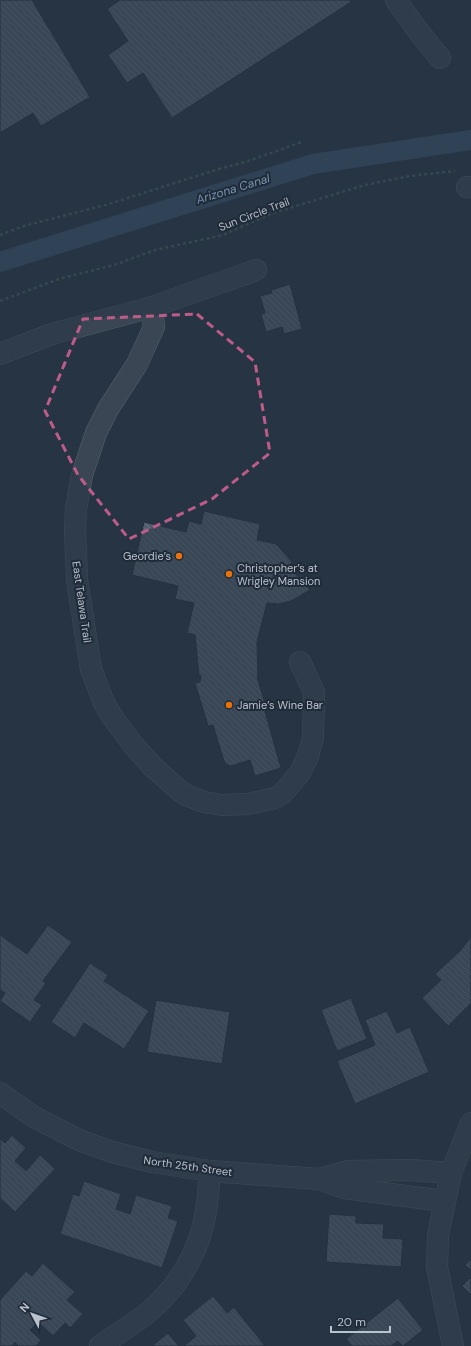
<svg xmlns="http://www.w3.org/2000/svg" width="471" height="1346" font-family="'DM Sans',sans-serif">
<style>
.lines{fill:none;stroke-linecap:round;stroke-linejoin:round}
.canal{stroke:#3c536d;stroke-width:20}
.building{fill:url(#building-back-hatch);stroke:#222d3b}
.minor-casing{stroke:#5a6471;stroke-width:22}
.path{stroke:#476061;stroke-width:2.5;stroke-dasharray:3 3;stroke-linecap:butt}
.minor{stroke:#3b4654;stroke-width:21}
.marked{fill:none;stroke:#be5c89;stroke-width:3;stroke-dasharray:8 5;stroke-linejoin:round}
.food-dot{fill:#e8710a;stroke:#202b39;stroke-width:1.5}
.labels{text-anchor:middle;stroke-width:4;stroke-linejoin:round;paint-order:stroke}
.street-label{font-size:11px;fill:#b9c1cd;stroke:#202b39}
.poi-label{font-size:11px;fill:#b9c1cd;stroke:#202b39;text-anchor:start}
.water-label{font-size:12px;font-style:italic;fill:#7893b1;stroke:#202b39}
</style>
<defs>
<pattern id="building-back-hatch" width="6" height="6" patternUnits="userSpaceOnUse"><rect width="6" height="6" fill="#505d6f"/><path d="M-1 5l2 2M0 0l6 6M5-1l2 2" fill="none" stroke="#677282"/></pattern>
</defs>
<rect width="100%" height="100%" fill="#273444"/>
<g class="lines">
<polyline class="canal" points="0,262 313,164 471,140"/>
</g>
<g class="building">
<polygon points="0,0 32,0 90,97 41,126 33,113 0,133"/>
<polygon points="120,0 350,0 351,2 172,118 143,73 127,83 108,55 128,41 107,9"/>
<polygon points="290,284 302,329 284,334 282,327 266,332 261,314 265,313 260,296 272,293 271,290"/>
<polygon points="204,511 260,524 257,540 276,544 292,562 289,566 310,590 291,601 279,604 267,603 257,642 258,677 257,677 265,703 263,704 281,768 255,776 250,760 231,766 226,764 224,761 213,725 208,726 195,683 200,682 201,675 199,676 195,635 187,633 194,603 175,599 178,586 132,575 144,522 186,532 189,521 201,524"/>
<polygon points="48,925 72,942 43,981 46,983 34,1000 42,1005 30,1022 0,1001 5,993 0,990 0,935 27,954"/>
<polygon points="471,937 471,1003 448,1026 422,998 441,980 435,974 460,951"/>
<polygon points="90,963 108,975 104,981 149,1011 124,1049 84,1023 75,1038 51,1022"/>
<polygon points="351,998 367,1039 337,1051 321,1010"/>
<polygon points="156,1000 230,1012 222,1064 147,1052"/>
<polygon points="387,1011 397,1033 410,1027 429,1072 355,1104 337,1061 375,1045 365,1020"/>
<polygon points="12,1135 26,1148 15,1161 26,1171 40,1155 55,1169 15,1212 0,1198 0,1139 5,1143"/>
<polygon points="84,1181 121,1194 116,1209 130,1214 136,1195 172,1206 168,1218 178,1221 162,1268 60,1234 73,1194 79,1196"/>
<polygon points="329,1214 356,1216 356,1223 384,1224 383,1238 403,1239 401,1267 326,1262"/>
<polygon points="471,1259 471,1270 465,1265"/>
<polygon points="43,1263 75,1292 67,1300 83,1314 70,1328 65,1323 53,1336 38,1322 30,1330 41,1340 36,1346 19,1346 15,1342 12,1346 0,1346 0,1300 26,1271 32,1276"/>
<polygon points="471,1277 471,1295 462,1286"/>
<polygon points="213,1296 227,1313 234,1307 265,1346 184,1346 196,1336 183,1320"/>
<polygon points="398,1298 423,1330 403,1346 398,1341 391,1346 352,1346 346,1339"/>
<polygon points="168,1333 179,1346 152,1346"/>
</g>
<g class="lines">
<g class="minor-casing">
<g id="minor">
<polyline points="396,0 418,31 440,58"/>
<polyline points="467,187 471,187"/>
<polyline points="152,307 154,327 137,364 108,409 96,433 82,475 76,509 75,529 77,580 91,669 104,703 113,718 134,746 153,767 179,790 186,795 204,802 222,805 248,804 275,798 283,793 300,773 308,756 313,738 314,692 300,662"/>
<polyline points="0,354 52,334 152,307 256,270"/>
<polyline points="0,1093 34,1117 79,1140 112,1152 152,1162 210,1171 319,1179 344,1188 444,1201"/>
<polyline points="319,1179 348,1171 410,1170 451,1173"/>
<path d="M100,1346C117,1334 135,1323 150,1311C180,1285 200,1250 206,1211C208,1198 209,1184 210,1171"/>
<polyline points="453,1346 437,1267 438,1235 451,1173 471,1123"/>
</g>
</g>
<g class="path">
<polyline points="0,235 24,226 109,204 219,169 245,162 302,142"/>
<polyline points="0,301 59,279 114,265 155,250 223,235 273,213 365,185 410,176 455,171"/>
</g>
<use href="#minor" class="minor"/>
</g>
<path d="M0 0H471V1346H0ZM197,314L255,362L270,453L212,499L129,539L78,475L45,411L83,319Z" fill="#273444" fill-opacity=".55" fill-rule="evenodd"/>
<path class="marked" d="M197,314L255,362L270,453L212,499L129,539L78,475L45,411L83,319Z"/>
<g class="food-dot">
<circle cx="179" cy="556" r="4"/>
<circle cx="229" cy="574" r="4"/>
<circle cx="229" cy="705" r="4"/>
</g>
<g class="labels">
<g class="street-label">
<text transform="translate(254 214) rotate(-21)" y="4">Sun Circle Trail</text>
<text transform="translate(82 602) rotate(82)" y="4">East Telawa Trail</text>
<text transform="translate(188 1166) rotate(8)" y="4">North 25th Street</text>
</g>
<g class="poi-label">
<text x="171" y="560" text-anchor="end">Geordie’s</text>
<text x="237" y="572">Christopher’s at<tspan x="237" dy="13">Wrigley Mansion</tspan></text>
<text x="237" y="709">Jamie’s Wine Bar</text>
</g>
<g class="water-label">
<text transform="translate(233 189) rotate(-17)" y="4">Arizona Canal</text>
</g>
</g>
<g transform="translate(32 1314) rotate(311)" stroke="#202b39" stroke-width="3" paint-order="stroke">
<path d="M0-3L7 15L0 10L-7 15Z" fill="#b9c1cd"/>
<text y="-6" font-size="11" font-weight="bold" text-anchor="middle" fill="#b9c1cd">N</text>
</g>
<path d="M331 1326v6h59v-6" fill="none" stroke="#b9c1cd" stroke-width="2"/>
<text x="337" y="1326" font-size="12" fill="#b9c1cd" stroke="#202b39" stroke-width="3" paint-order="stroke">20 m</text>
</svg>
